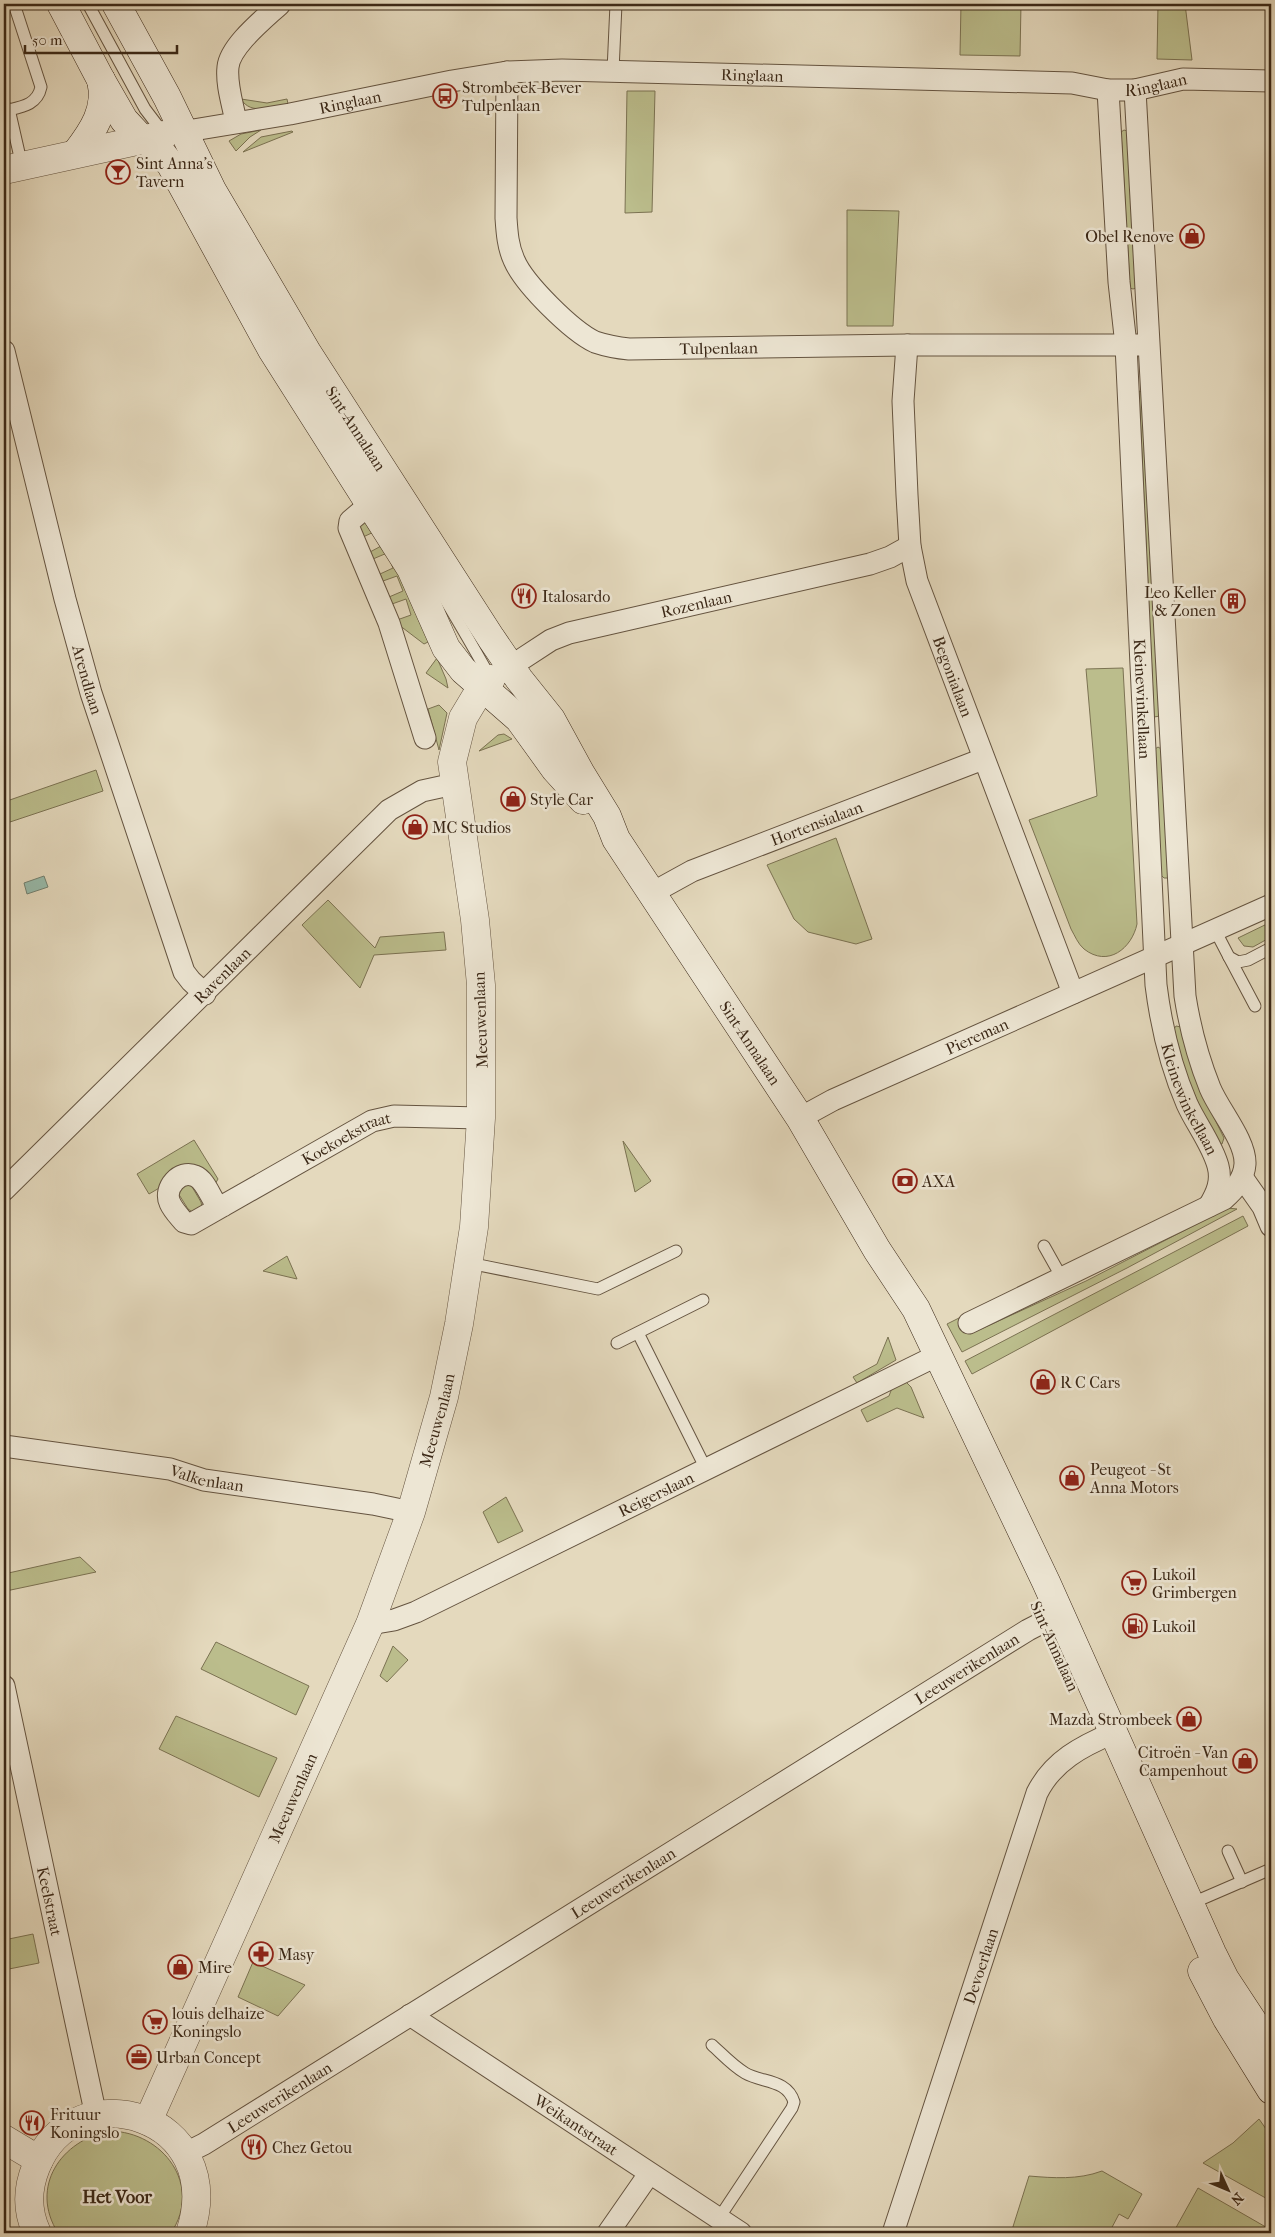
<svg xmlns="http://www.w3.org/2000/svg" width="1275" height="2237" font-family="'IM FELL French Canon',serif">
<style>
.green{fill:#bbbd8c;stroke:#7b7252}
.water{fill:#97bbab;stroke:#728070}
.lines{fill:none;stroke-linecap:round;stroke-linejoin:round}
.service-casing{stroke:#655440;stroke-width:13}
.minor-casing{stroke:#655440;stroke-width:23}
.tertiary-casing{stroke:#655440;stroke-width:29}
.secondary-casing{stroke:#3b2817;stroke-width:29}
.service{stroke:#ede6d4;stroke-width:11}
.minor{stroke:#ede6d4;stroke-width:21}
.tertiary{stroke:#ede6d4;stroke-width:28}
.secondary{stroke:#ede6d4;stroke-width:28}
.labels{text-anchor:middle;stroke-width:5;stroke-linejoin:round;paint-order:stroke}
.street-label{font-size:16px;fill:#3b2817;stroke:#ede6d4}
.poi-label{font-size:16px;fill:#3b2817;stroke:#ede6d4;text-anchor:start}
.neighbourhood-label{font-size:18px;font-weight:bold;fill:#3b2817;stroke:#ede6d4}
</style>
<rect width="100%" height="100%" fill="#e4d9bd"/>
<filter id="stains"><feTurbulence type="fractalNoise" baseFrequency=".004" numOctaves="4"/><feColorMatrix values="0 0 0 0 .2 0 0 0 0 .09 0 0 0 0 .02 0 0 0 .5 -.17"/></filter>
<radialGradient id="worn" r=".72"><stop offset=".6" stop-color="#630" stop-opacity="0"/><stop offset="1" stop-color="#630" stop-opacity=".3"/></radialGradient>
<g class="green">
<polygon points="961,4 1021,4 1020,56 960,55"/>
<polygon points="1158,4 1185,4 1192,60 1157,59"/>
<polygon points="627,91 655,91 652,212 625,213"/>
<path d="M241,99L267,103L287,99L288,104C272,106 251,116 241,99Z"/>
<polygon points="261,130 250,137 236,151 229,141 241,134"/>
<polygon points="1124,130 1127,131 1136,288 1133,289 1130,288 1121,132"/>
<polygon points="292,131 293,132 243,152 261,137"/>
<polygon points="847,210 899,211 893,326 847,326"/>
<polygon points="1139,391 1142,392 1160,716 1154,717"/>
<polygon points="371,518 382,535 430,641 424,644 399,625 397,620 411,615 406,599 392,604 389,597 403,591 397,576 383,581 380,574 393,568 387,553 373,559 370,552 383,545 376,531 363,537 357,524"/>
<polygon points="437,658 446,679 448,688 426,673"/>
<path d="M1123,668L1137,924C1132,948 1108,968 1084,949C1078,944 1075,936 1071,929L1029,820L1097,796L1086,669Z"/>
<polygon points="439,705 447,713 439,750 428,709"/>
<polygon points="504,734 512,739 479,751 498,735"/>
<polygon points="1158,747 1163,750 1168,878 1164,878 1160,874 1155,749"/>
<polygon points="96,770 103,791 4,824 4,802"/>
<polygon points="836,838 872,939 856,944 808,932 794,919 767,865"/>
<polygon points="328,900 375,948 380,937 444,932 446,950 374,955 360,988 302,925"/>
<polygon points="1271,922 1271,937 1253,947 1244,946 1238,938"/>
<polygon points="1176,1026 1181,1027 1201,1091 1224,1138 1222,1144 1216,1143 1186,1075 1174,1029"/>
<polygon points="194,1140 218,1179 214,1186 181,1165 168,1172 161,1187 149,1194 137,1174"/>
<polygon points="623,1141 651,1181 635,1192"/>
<polygon points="182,1184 191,1185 201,1202 202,1207 194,1213 188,1209 178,1193"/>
<polygon points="1228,1208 1237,1209 1127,1268 962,1352 947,1324 961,1317 970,1334 1086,1281"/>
<polygon points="1243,1216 1248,1226 972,1374 965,1361"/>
<polygon points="287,1256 297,1279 263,1271"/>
<polygon points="888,1337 896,1360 857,1383 853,1377 877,1364"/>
<polygon points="906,1382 911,1387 924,1418 897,1408 867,1422 861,1410 889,1396 892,1388"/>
<polygon points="506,1497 523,1531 498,1543 483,1512"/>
<polygon points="80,1557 96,1572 6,1591 4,1574"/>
<polygon points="216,1642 309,1686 296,1715 201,1669"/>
<polygon points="393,1646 408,1660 387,1682 380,1676"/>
<polygon points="176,1716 277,1758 259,1797 159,1749"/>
<polygon points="33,1934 39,1963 4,1970 4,1940"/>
<polygon points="253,1962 305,1985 278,2016 238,1997"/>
<polygon points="1259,2119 1271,2136 1271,2144 1268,2146 1271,2150 1271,2201 1203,2163 1233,2143"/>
<path d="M110,2131C163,2132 203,2185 171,2233H58C29,2187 61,2140 110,2131Z"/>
<path d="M1102,2171L1142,2194L1128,2219L1119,2214L1109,2233H1011L1029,2176C1053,2178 1078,2180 1102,2171Z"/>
<polygon points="1198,2188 1271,2230 1271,2233 1173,2233"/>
</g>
<polygon class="water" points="44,876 48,887 27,894 24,883"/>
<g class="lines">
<g class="service-casing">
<g id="service">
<polyline points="88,4 145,109 164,134"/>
<polyline points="613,71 616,4"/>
<polyline points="9,109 22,166"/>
<path d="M4,111C20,107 37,106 41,87L14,4"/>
<path d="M256,292C332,422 418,547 491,679"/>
<polyline points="1215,930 1229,957 1238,962 1248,960 1271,948"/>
<polyline points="1229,957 1255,1006"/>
<polyline points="1044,1246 1062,1278"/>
<polyline points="469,1263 598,1289 676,1251"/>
<polyline points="638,1333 706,1469"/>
<polyline points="617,1343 703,1300"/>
<polyline points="1228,1851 1242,1882"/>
<polyline points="1190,1904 1271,1869"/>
<path d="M712,2045C723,2055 733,2066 745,2073C762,2083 787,2079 794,2102L792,2108L719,2218"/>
</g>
</g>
<g class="minor-casing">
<g id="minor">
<path id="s1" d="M507,72L506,218C507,233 508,247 514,260C524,284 572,331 595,342C607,346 618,348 629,349L907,345H1140"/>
<path id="s2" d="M1108,90L1119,282L1126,345L1156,985C1161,1025 1171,1067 1187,1104C1196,1124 1212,1144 1218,1166C1222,1181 1217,1193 1209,1206"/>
<path d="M236,122C233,105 226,85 228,67C230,46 264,19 280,4"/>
<path id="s3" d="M169,134L290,114L452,81L507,72L562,70L1072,83L1108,90H1135L1183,79L1271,81"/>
<path id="s4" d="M907,345L903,401L907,495L910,546L917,581L1073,993"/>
<path id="s5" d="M4,351L65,599L91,693L184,972L191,981L205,994"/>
<polyline points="370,504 350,521 349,528 389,623 425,738"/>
<path id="s6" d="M499,674L551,640L569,633L870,564L890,557L910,546"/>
<path id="s7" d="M652,893L692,871L983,759"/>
<path id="s8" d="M800,1118L833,1100L1271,905"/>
<polyline points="1242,1177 1263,1207 1271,1226"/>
<path id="s9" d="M4,1190L389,810L422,791L454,784"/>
<path id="s10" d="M223,1206L216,1204C210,1196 205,1180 195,1176C180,1169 163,1188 170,1203C173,1210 179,1216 184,1222L191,1224L372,1121L394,1116L481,1118"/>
<path d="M969,1323L1224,1199C1235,1189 1244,1179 1245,1164C1246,1141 1219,1110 1210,1088C1198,1058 1190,1028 1185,996L1135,90"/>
<path id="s11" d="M4,1446L170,1469L204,1480L373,1504L411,1512"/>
<path id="s12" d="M370,1624L394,1620L416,1612L938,1355"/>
<path id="s13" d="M4,1686L96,2116"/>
<path id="s14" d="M410,2015L741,2233"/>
<path id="s15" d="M186,2153L204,2144L1028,1630L1061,1613"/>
<polyline points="608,2233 649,2174"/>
<path id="s16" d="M893,2233L1037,1793C1053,1761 1082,1746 1113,1733"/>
</g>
</g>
<g class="tertiary-casing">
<g id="tertiary">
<polyline points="4,170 164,135"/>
<path id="s17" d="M148,2121L370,1624L411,1512L444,1397L459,1324L474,1227L481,1118V985L475,920L452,762L463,718L478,693L491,679"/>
<polyline points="4,2139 39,2160"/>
<path d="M37,2233C27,2212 27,2189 36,2167C75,2069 229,2115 190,2233"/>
</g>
</g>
<g class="secondary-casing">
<g id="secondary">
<polyline points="61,4 101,80 124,120 138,135 160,151 171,165 272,350 411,569 446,648 463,670 519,719 555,769 583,800"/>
<path id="s18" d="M116,4L167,97L212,190L307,352L491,638L519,679L551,719L580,772L607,816L616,839L800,1118L877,1250L916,1309L1046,1582L1212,1953L1225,1979L1271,2049"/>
<path d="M76,153C93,131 108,109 101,80"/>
<polyline points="1202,1971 1227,2019 1271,2090"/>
</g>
</g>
<use href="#service" class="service"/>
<use href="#minor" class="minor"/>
<use href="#tertiary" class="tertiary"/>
<use href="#secondary" class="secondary"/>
</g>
<defs>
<g id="bus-ring" transform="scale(1.25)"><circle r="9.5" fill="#ede6d4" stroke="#8f2418" stroke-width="1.5"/><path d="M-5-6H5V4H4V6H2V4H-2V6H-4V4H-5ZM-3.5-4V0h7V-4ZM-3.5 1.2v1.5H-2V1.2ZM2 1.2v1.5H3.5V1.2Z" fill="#8f2418"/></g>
<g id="bar-ring" transform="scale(1.25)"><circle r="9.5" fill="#ede6d4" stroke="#8f2418" stroke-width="1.5"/><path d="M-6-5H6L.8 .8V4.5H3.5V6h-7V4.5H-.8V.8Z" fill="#8f2418"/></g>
<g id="shop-ring" transform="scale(1.25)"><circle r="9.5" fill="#ede6d4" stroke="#8f2418" stroke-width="1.5"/><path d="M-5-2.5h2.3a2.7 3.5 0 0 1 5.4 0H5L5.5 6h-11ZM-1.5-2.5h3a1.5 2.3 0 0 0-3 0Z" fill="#8f2418"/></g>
<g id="restaurant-ring" transform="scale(1.25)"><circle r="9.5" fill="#ede6d4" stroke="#8f2418" stroke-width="1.5"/><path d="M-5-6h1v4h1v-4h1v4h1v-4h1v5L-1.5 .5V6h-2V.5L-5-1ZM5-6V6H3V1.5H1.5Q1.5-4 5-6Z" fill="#8f2418"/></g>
<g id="building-ring" transform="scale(1.25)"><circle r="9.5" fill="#ede6d4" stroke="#8f2418" stroke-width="1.5"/><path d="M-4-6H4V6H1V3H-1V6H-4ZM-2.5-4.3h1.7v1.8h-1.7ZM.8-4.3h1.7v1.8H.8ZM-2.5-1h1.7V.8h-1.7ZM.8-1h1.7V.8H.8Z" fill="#8f2418"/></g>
<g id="bank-ring" transform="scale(1.25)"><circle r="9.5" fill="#ede6d4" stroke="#8f2418" stroke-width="1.5"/><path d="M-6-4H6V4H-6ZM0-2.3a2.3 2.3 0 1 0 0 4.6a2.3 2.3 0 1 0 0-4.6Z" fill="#8f2418"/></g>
<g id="supermarket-ring" transform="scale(1.25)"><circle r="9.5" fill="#ede6d4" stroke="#8f2418" stroke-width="1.5"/><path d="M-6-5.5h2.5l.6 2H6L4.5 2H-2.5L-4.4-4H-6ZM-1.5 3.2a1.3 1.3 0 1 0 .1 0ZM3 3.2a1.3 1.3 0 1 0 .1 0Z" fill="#8f2418"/></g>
<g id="fuel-ring" transform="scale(1.25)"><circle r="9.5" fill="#ede6d4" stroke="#8f2418" stroke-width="1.5"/><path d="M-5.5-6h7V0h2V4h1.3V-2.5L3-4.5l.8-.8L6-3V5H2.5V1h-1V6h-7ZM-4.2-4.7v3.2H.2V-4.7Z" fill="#8f2418"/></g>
<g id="pharmacy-ring" transform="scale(1.25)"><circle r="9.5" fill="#ede6d4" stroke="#8f2418" stroke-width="1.5"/><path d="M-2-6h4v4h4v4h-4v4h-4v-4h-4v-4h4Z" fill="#8f2418"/></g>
<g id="office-ring" transform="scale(1.25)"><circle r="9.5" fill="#ede6d4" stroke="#8f2418" stroke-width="1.5"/><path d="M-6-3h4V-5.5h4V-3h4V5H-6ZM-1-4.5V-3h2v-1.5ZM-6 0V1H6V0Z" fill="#8f2418"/></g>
</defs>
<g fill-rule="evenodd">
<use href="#bus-ring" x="445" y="96"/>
<use href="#bar-ring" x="118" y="172"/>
<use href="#shop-ring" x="1192" y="236"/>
<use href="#restaurant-ring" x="524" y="596"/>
<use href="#building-ring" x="1233" y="601"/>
<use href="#shop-ring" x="513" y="799"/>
<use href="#shop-ring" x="415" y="827"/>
<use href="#bank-ring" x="905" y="1181"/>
<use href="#shop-ring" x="1043" y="1382"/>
<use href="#shop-ring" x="1072" y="1478"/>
<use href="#supermarket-ring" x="1134" y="1583"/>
<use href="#fuel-ring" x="1135" y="1626"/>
<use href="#shop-ring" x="1189" y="1719"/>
<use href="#shop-ring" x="1245" y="1761"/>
<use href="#pharmacy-ring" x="261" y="1954"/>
<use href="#shop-ring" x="180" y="1967"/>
<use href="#supermarket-ring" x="155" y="2022"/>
<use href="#office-ring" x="139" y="2057"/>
<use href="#restaurant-ring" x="32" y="2123"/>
<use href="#restaurant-ring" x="254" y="2147"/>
</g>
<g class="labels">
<g class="street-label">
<text dy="6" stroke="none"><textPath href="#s3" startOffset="589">Ringlaan</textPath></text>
<text dy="6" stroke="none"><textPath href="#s3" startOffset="994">Ringlaan</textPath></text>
<text dy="6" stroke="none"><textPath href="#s3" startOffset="184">Ringlaan</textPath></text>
<text dy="6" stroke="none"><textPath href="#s1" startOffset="430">Tulpenlaan</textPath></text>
<text dy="6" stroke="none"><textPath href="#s18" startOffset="488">Sint-Annalaan</textPath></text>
<text dy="6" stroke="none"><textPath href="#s6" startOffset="212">Rozenlaan</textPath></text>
<text dy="6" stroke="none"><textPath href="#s4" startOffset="339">Begonialaan</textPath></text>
<text dy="6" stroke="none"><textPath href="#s5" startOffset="339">Arendlaan</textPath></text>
<text dy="6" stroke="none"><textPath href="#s2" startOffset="610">Kleinewinkellaan</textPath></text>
<text dy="6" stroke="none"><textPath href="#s7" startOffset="179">Hortensialaan</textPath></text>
<text dy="6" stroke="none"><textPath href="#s9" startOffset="306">Ravenlaan</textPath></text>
<text transform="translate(480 1020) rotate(-92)" y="6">Meeuwenlaan</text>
<text dy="6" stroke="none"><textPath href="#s8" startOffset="195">Piereman</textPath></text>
<text dy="6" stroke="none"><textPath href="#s18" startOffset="1219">Sint-Annalaan</textPath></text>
<text dy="6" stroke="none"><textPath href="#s2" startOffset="1016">Kleinewinkellaan</textPath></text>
<text dy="6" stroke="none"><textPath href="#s10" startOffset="298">Koekoekstraat</textPath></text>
<text dy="6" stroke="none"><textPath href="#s17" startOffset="759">Meeuwenlaan</textPath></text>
<text dy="6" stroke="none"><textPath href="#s11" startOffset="206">Valkenlaan</textPath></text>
<text dy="6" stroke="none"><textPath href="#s12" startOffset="315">Reigerslaan</textPath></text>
<text transform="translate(1055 1646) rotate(66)" y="6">Sint-Annalaan</text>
<text dy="6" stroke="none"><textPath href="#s15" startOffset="919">Leeuwerikenlaan</textPath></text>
<text dy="6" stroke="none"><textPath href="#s17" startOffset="354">Meeuwenlaan</textPath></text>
<text dy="6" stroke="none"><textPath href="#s15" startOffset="514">Leeuwerikenlaan</textPath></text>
<text dy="6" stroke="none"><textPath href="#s13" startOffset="220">Keelstraat</textPath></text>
<text dy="6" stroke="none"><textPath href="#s16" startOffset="281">Devoerlaan</textPath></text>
<text dy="6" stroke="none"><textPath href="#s15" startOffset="109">Leeuwerikenlaan</textPath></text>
<text dy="6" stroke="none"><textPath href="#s14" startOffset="199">Weikantstraat</textPath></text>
</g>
<g class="poi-label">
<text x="462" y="93">Strombeek-Bever<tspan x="462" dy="18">Tulpenlaan</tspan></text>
<text x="136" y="169">Sint Anna's<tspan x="136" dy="18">Tavern</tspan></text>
<text x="1174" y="242" text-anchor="end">Obel Renove</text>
<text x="1216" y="598" text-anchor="end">Leo Keller<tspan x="1216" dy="18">&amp; Zonen</tspan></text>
<text x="542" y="602">Italosardo</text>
<text x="530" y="805">Style Car</text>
<text x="432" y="833">MC Studios</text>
<text x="922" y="1187">AXA</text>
<text x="1060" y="1388">R C Cars</text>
<text x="1090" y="1475">Peugeot - St<tspan x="1090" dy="18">Anna Motors</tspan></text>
<text x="1152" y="1580">Lukoil<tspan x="1152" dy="18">Grimbergen</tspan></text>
<text x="1152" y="1632">Lukoil</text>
<text x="1172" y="1725" text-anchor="end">Mazda Strombeek</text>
<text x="1228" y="1758" text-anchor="end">Citroën - Van<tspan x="1228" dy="18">Campenhout</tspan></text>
<text x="278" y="1960">Masy</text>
<text x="198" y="1973">Mire</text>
<text x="172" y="2019">louis delhaize<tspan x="172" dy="18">Koningslo</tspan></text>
<text x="156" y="2063">Urban Concept</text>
<text x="50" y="2120">Frituur<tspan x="50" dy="18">Koningslo</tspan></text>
<text x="272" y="2153">Chez Getou</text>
</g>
<g class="neighbourhood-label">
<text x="117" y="2203">Het Voor</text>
</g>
</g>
<rect width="1275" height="2237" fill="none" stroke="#e4d9bd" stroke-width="20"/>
<rect x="5" y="5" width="1265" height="2227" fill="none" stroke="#3b2817" stroke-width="2.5"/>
<rect x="10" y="10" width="1255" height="2217" fill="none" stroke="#3b2817"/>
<g transform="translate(1228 2190) rotate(134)" stroke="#ede6d4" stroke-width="4" paint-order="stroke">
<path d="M0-4L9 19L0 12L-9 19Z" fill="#3b2817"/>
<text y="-8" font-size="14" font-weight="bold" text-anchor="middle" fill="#3b2817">N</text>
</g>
<path d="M25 45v8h152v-8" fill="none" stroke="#3b2817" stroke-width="2.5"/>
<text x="32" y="45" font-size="15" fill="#3b2817" stroke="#ede6d4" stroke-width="4" paint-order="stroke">50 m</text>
<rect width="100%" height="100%" filter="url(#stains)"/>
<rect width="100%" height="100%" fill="url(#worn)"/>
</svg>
